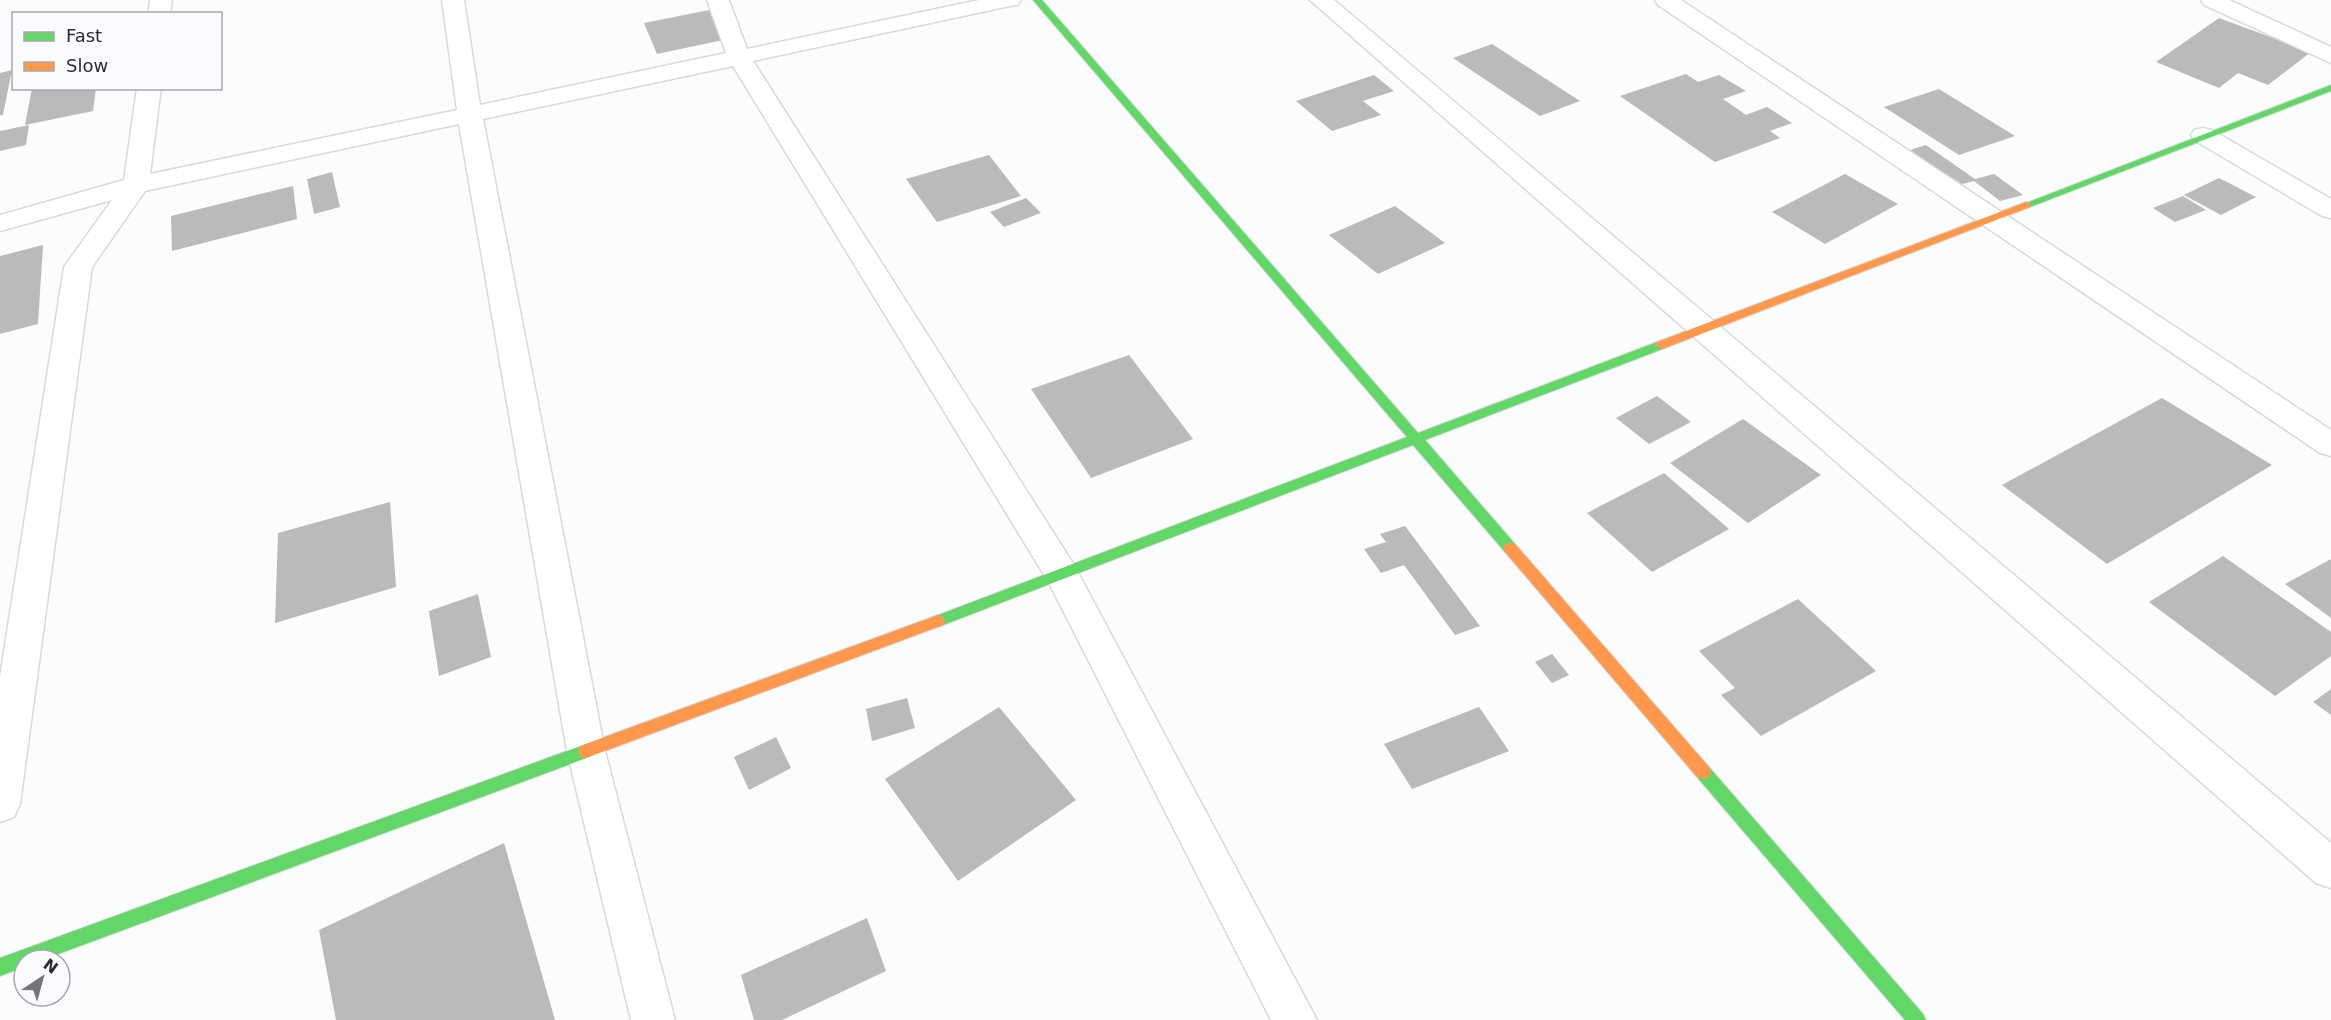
<svg xmlns="http://www.w3.org/2000/svg" width="2331" height="1020" font-family="'DejaVu Sans',sans-serif">
<style>
.building{fill:#babab9}
.lines{fill:none;stroke-linecap:round;stroke-linejoin:round}
.street-casing{stroke:#d9d9db;stroke-width:3}
.fast-casing{stroke:#d9d9db;stroke-width:2}
.slow-casing{stroke:#d9d9db;stroke-width:2}
.street{fill:#feffff;fill-rule:evenodd}
.fast{fill:#63d668;fill-rule:evenodd}
.slow{fill:#ff974d;fill-rule:evenodd}
</style>
<rect width="100%" height="100%" fill="#fbfcfd"/>
<g class="building">
<polygon points="709,10 723,40 657,54 644,23"/>
<polygon points="2219,18 2311,52 2268,85 2238,73 2219,88 2156,62"/>
<polygon points="1492,44 1580,101 1540,116 1453,58"/>
<polygon points="12,70 3,115 0,115 0,73"/>
<polygon points="1686,74 1698,82 1719,75 1746,91 1723,99 1746,115 1767,107 1792,123 1770,131 1780,138 1715,162 1620,96"/>
<polygon points="1374,75 1394,91 1363,101 1381,115 1332,131 1296,101"/>
<polygon points="32,88 96,88 93,111 25,125"/>
<polygon points="1939,89 2015,136 1959,155 1884,107"/>
<polygon points="29,125 26,145 0,151 0,131"/>
<polygon points="1926,145 1975,179 1994,174 2023,195 2000,201 1974,181 1959,185 1910,150"/>
<polygon points="989,155 1021,196 937,222 906,179"/>
<polygon points="332,172 340,207 314,214 307,179"/>
<polygon points="1845,174 1898,204 1825,244 1772,212"/>
<polygon points="2219,178 2256,197 2221,215 2184,195"/>
<polygon points="293,186 297,219 172,251 171,216"/>
<polygon points="2183,196 2206,210 2175,222 2153,208"/>
<polygon points="1026,198 1041,213 1004,227 990,212"/>
<polygon points="1395,206 1445,243 1378,274 1329,235"/>
<polygon points="43,245 38,324 0,334 0,256"/>
<polygon points="1129,355 1193,439 1091,478 1031,389"/>
<polygon points="1657,396 1691,422 1649,444 1616,418"/>
<polygon points="2162,398 2272,465 2107,564 2002,485"/>
<polygon points="1743,419 1821,475 1748,523 1670,463"/>
<polygon points="1664,473 1729,529 1652,572 1587,513"/>
<polygon points="390,502 396,587 275,623 278,533"/>
<polygon points="1405,526 1480,626 1455,635 1404,565 1381,573 1364,549 1386,542 1380,534"/>
<polygon points="2223,556 2331,632 2331,656 2275,696 2149,602"/>
<polygon points="2331,559 2331,618 2285,584"/>
<polygon points="478,594 491,657 439,676 429,611"/>
<polygon points="1798,599 1876,671 1761,736 1721,695 1735,688 1699,651"/>
<polygon points="1552,654 1569,675 1552,683 1535,662"/>
<polygon points="2331,689 2331,715 2313,702"/>
<polygon points="907,698 915,728 872,741 866,709"/>
<polygon points="999,707 1076,800 958,881 885,779"/>
<polygon points="1479,707 1509,751 1412,789 1384,744"/>
<polygon points="776,737 791,768 749,790 734,757"/>
<polygon points="504,843 555,1020 336,1020 319,930"/>
<polygon points="867,918 886,971 782,1020 754,1020 741,975"/>
</g>
<g class="lines">
<g class="street-casing">
<g id="street">
<polygon points="150,0 172,0 170,14 148,14"/>
<polygon points="442,0 464,0 480,105 726,53 707,0 729,0 747,49 979,0 1021,0 1018,5 1010,6 753,61 1074,565 1317,1020 1271,1020 1049,583 733,66 483,119 605,751 675,1020 631,1020 567,751 459,124 145,191 92,267 20,804 14,817 0,822 0,677 64,267 112,200 0,231 0,215 124,180 137,88 161,88 150,174 457,110"/>
<polygon points="1310,0 1334,0 2331,843 2331,888 2316,883"/>
<polygon points="1655,0 1681,0 2331,430 2331,456 2320,453 1658,5"/>
<polygon points="2201,0 2229,0 2331,47 2331,63 2204,5"/>
<polygon points="2203,128 2212,130 2331,199 2331,218 2322,216 2194,140 2191,135 2194,130"/>
</g>
</g>
<g class="fast-casing">
<g id="fast">
<polygon points="1033,0 1042,0 1418,433 1657,342 1665,342 1667,345 1665,348 1425,440 1515,544 1517,548 1515,552 1505,552 1413,445 943,625 938,627 933,625 931,621 933,617 1407,437"/>
<polygon points="2331,85 2331,91 2030,207 2026,208 2021,205"/>
<polygon points="586,744 592,746 594,751 592,756 42,960 24,960 24,967 0,976 0,958"/>
<polygon points="1703,765 1709,767 1923,1014 1926,1020 1905,1020 1697,777 1695,772 1697,767"/>
</g>
</g>
<g class="slow-casing">
<g id="slow">
<polygon points="2026,202 2031,205 2030,207 1665,348 1661,349 1655,345 1657,342"/>
<polygon points="1510,543 1515,544 1709,767 1711,772 1709,777 1703,779 1697,777 1505,552 1503,548 1505,544"/>
<polygon points="938,615 943,617 945,621 943,625 586,758 580,756 578,751 580,746"/>
</g>
</g>
<use href="#street" class="street"/>
<use href="#fast" class="fast"/>
<use href="#slow" class="slow"/>
</g>
<rect x="12" y="12" width="210" height="78" fill="#fafbfe" stroke="#a8a8ab" stroke-width="1.5"/>
<rect x="24" y="32" width="30" height="9" fill="#63d668" stroke="#a8a8ab" stroke-width="1.5"/>
<text x="66" y="42" font-size="18" fill="#2c2c2f">Fast</text>
<rect x="24" y="62" width="30" height="9" fill="#ff974d" stroke="#a8a8ab" stroke-width="1.5"/>
<text x="66" y="72" font-size="18" fill="#2c2c2f">Slow</text>
<g transform="translate(42 978) rotate(36)"><circle r="28" fill="#fafbfe" stroke="#a8a8ab" stroke-width="1.5"/>
<path d="M0-4.5L10 22L0 15L-10 22Z" fill="#747577"/>
<text y="-9" font-size="16" font-weight="bold" text-anchor="middle" fill="#2c2c2f">N</text>
</g>
</svg>
